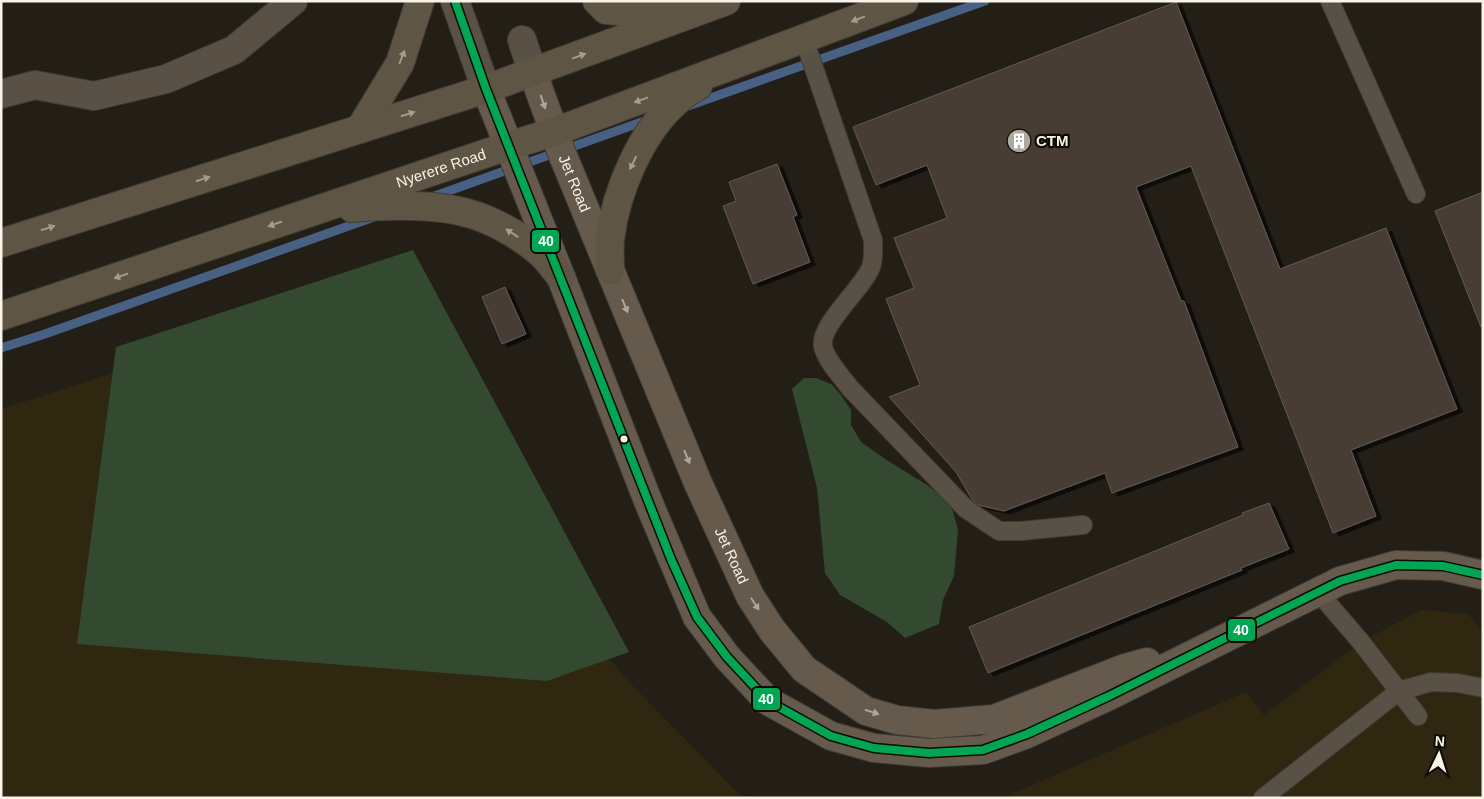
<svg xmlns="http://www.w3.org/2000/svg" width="1484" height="799" font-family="Helvetica,sans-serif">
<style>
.built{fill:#302711}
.green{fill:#334a30}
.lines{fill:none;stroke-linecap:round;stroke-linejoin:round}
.stream{stroke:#486083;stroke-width:9}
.building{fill:#473d34;stroke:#615a55;filter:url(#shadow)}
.lane-casing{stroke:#403c34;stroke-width:20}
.street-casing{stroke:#403c34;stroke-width:30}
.secondary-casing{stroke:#403c34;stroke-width:30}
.highway-casing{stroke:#403c34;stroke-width:30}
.lane{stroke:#595046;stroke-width:18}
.street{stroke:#595046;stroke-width:28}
.secondary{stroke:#655a4c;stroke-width:28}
.highway{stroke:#5f5545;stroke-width:28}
.bus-1-casing{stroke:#0e0b05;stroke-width:11}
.bus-1{stroke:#00a651;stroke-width:8}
.oneway{fill:#a49d8f}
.oneway2{fill:#aea79a}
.bus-dot{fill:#f8f4e9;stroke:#0e0b05;stroke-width:2}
.labels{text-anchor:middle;stroke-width:4.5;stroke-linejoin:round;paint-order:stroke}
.poi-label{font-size:15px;font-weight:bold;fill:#f8f4e9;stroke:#0e0b05;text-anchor:start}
.street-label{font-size:15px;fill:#f8f4e9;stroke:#0e0b05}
.line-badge{stroke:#0e0b05;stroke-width:2}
.badge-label{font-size:14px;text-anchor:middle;font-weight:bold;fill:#fff}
</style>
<defs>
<filter id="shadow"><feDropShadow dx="5.5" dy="3" stdDeviation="0" flood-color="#0009"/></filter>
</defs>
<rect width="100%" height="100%" fill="#231f16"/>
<g class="built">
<polygon points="426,273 551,587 627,680 740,795 757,798 1,798 1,409"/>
<polygon points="1421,610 1468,614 1483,631 1483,798 1002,798 1246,692 1264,715 1361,642"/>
</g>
<g class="green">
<polygon points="413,250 629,652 547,681 77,644 116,347"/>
<polygon points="804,378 816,378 831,384 841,395 851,410 851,425 861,442 885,459 927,485 951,504 958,530 954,576 943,600 939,624 905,638 887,622 840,595 825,573 817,488 792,389"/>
</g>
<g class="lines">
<g class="stream">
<polyline points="688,106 985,1"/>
<polyline points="429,198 650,119"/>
<polyline points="1,348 42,335 374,217"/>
</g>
</g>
<g class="building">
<polygon points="1176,2 1280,269 1386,228 1457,409 1351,450 1376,516 1333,533 1191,166 1136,187 1181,301 1184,301 1238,447 1112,493 1105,473 1004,511 978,505 973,501 956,472 889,397 920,385 886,299 914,288 894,238 947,218 927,165 876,185 853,127"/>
<polygon points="777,164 797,215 793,217 810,262 753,284 723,206 736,201 729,182"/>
<polygon points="1483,192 1483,327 1481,327 1435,211"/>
<polygon points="505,287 526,334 502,344 482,297"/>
<polygon points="1269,503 1289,549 1241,568 1242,570 988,673 969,627 1243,515 1242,513"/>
</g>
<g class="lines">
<g class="lane-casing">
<g id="lane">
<polyline points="1330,1 1416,194"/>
<path d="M804,39L873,240C873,249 874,258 871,267C864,287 819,325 823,346C825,359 842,377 850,388L966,509L999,531H1021L1083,525"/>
<polyline points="1319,593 1361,642 1418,716"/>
<polyline points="1263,798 1399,691 1431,682 1458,683 1483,688"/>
</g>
</g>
<g class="street-casing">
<g id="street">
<polyline points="455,1 486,89"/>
<polyline points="522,40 533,73"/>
<polyline points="1,94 35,85 94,96 166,79 234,50 293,1"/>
</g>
</g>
<g class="secondary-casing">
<g id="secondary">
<path id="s1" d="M533,73L561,151L698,483L750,596L772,630L804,669L866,711L897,720L934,724L994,719L1125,668L1147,662"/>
<polyline points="486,89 561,277 648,501 697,617 727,657 768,701 831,736 874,748 929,753 983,750 1027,734 1109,696 1340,581 1396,565 1443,566 1483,575"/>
</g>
</g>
<g class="highway-casing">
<g id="highway">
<polyline points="597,1 606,10 677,16"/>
<polyline points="360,129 400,63 420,1"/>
<path d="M352,208C388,205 433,203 467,213C491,219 519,235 538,251C547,258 554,269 561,277"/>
<polyline points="1,243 486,89 726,1"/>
<path d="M610,270C610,260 609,249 610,239C616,191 641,131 679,99C684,94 691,90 698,86"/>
<path id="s2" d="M1,316L508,146L554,132L904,1"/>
</g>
</g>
<use href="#lane" class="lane"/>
<use href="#street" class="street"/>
<use href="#secondary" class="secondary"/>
<use href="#highway" class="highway"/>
<g class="bus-1-casing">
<polyline id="bus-1" points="455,1 486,89 671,559 697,617 727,657 768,701 831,736 874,748 929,753 983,750 1027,734 1109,696 1340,581 1396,565 1443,566 1483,575"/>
</g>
<use href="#bus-1" class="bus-1"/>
</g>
<defs><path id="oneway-solid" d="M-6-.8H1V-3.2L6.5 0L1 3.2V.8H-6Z" transform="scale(1.25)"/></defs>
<g class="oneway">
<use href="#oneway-solid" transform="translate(858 19) rotate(159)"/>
<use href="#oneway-solid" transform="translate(579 56) rotate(-20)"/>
<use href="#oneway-solid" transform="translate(402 57) rotate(-69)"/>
<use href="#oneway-solid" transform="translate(641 100) rotate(160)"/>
<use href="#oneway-solid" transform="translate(408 114) rotate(-18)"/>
<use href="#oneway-solid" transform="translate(633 163) rotate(115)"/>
<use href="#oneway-solid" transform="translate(203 179) rotate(-18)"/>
<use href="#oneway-solid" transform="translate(275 224) rotate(161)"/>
<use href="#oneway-solid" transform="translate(48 228) rotate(-18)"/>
<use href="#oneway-solid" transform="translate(512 233) rotate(-147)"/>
<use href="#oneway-solid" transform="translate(121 276) rotate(161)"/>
</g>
<g class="oneway2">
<use href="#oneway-solid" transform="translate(543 102) rotate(71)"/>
<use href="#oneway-solid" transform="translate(625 306) rotate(68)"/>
<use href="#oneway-solid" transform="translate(687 457) rotate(68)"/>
<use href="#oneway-solid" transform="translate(755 604) rotate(57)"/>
<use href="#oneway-solid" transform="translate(872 712) rotate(18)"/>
</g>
<defs>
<g id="building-disc" transform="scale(1.25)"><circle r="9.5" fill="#ada99f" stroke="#0e0b05"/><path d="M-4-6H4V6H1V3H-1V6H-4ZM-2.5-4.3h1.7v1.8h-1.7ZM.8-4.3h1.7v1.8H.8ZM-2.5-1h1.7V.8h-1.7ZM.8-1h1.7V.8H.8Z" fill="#fff"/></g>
</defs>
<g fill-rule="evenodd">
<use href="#building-disc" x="1019" y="141"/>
</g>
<circle class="bus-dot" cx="624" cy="439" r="4.5"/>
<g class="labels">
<g class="poi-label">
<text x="1036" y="146">CTM</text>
</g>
<g class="street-label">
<text dy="5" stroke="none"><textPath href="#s2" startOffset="464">Nyerere Road</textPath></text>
<text dy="5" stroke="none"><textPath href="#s1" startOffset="118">Jet Road</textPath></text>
<text dy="5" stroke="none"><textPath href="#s1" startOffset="522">Jet Road</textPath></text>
</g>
</g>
<g class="line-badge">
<rect x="531" y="229" width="29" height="24" rx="5" fill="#00a651"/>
<rect x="1227" y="618" width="29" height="24" rx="5" fill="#00a651"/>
<rect x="752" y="687" width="29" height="24" rx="5" fill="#00a651"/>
</g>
<g class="badge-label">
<text x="546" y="246">40</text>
<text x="1241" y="635">40</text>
<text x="766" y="704">40</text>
</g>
<rect width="1484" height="799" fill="none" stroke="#f8f4e9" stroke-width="5"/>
<g transform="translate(1439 754) rotate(4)" stroke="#0e0b05" stroke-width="4" paint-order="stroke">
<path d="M0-4L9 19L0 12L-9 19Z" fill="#f8f4e9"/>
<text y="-8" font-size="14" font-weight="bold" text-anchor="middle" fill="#f8f4e9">N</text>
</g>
</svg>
